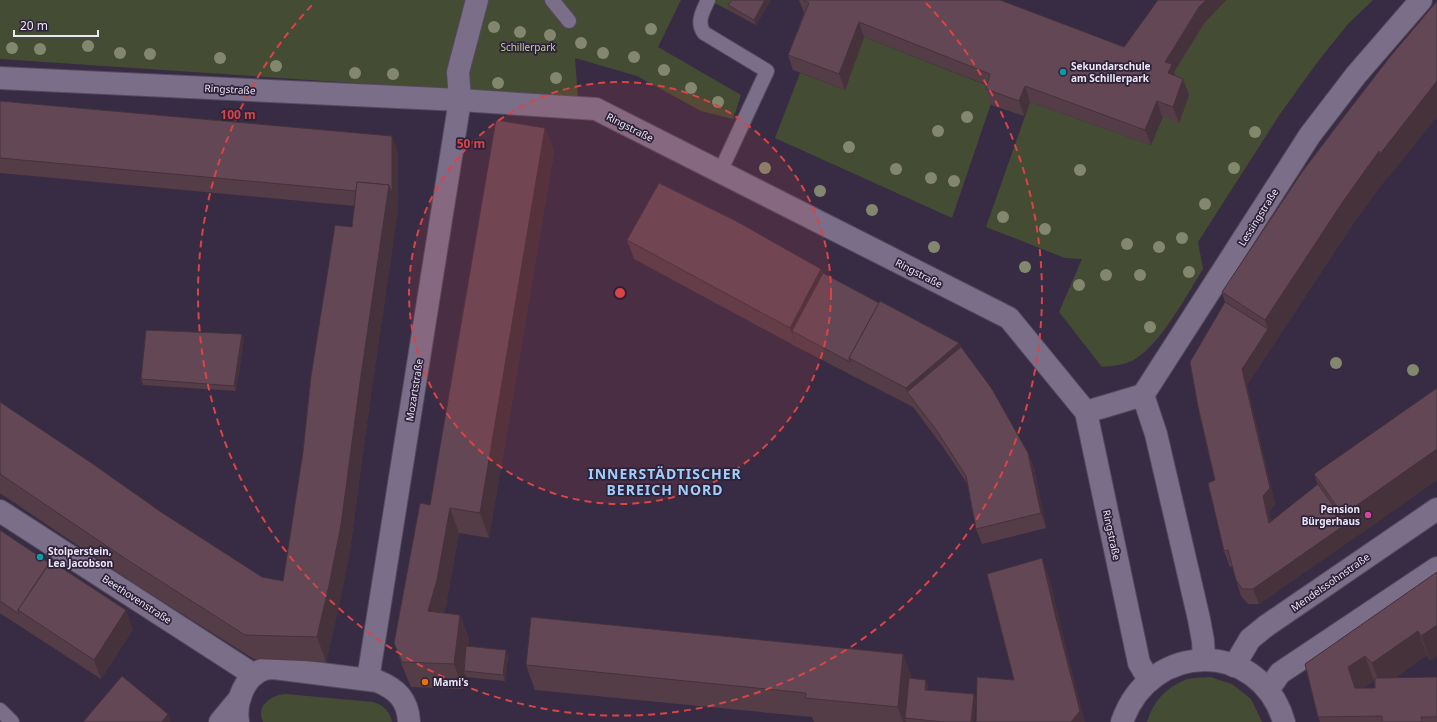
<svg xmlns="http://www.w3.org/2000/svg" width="1437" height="722" font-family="'Noto Sans',sans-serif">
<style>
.green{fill:#454c34}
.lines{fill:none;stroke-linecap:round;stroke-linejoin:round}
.service-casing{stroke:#544a5e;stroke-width:16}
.minor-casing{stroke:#544a5e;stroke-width:24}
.service{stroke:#7b6e89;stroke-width:14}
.minor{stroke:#7b6e89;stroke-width:22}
.tree{fill:#82876e}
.wall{fill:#553d48;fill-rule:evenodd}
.shaded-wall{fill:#45323b}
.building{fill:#634754;stroke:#45323b}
.ring{fill:none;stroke:#d94447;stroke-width:2;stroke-dasharray:7 5}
.culture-dot{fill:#0f9aa8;stroke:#2d2239;stroke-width:1.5}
.hotel-dot{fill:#d1479c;stroke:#2d2239;stroke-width:1.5}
.food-dot{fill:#e8710a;stroke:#2d2239;stroke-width:1.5}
.labels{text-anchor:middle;stroke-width:3.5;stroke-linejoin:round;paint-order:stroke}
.park-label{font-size:10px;fill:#bfd191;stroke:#2d2239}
.poi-label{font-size:10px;font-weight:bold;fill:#ebe5f4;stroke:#2d2239;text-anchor:start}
.street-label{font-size:10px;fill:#ebe5f4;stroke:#2d2239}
.district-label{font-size:14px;font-weight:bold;letter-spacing:1px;fill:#a2cefc;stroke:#2d2239}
.centre{fill:#d94447;stroke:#2d2239;stroke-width:2}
.ring-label{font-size:12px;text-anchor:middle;font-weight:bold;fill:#d94447;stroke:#2d2239;stroke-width:3.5;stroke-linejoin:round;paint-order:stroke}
</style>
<rect width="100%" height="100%" fill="#372c43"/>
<g class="green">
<polygon points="0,0 681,0 658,47 741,95 733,119 701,111 637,76 575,58 578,98 0,59"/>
<polygon points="709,0 737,0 730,11"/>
<path d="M1226,0H1373L1348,24L1319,60L1280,114L1198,242L1203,269C1186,296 1160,346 1132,361C1123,365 1112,366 1102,367L1059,312L1082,259L1065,258L986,227L1030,102L1151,145L1163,116L1179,122L1189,95L1171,77L1204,23Z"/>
<polygon points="864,37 996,89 952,218 775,138 800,73 845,90"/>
<path d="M1210,677L1232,684L1251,699L1262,722H1147C1153,702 1165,688 1185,680C1192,677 1202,678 1210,677Z"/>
<path d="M286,694L373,702C383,705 390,711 392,722H263C255,706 271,695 286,694Z"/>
</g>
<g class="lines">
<g class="service-casing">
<g id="service">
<polyline points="552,0 569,21"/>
<path d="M708,0C703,11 696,22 704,33L767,71L720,172"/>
<polyline points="0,710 12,722"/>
</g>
</g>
<g class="minor-casing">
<g id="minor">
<polyline points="0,78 460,100 596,109 1009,318 1086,412 1139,663 1149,680"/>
<polyline points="1143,395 1156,434 1199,619 1203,641 1204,660"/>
<polyline points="1086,412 1143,395 1310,135 1356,75 1421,0"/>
<polyline points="0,511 254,675"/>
<polyline points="1234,666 1250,639 1266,626 1437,509"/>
<polyline points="368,679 460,100 458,72 477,0"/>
<polyline points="1268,690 1280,673 1437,568"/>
<polyline points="220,722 240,698"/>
<path d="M238,722C235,703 244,675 265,669C268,668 272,668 274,668L377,681C397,689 408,700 409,722"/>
<path d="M1122,722C1150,640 1260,639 1284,722"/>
</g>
</g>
<use href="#service" class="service"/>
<use href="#minor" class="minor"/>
</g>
<g class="tree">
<circle cx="494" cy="27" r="6"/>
<circle cx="651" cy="29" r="6"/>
<circle cx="520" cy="32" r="6"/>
<circle cx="550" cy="35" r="6"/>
<circle cx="581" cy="43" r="6"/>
<circle cx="88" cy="46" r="6"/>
<circle cx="12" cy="48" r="6"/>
<circle cx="40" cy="49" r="6"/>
<circle cx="120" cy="53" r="6"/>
<circle cx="603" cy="53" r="6"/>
<circle cx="150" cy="54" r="6"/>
<circle cx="634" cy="57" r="6"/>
<circle cx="220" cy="58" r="6"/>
<circle cx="276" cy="66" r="6"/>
<circle cx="664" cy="70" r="6"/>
<circle cx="355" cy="73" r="6"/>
<circle cx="393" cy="74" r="6"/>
<circle cx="556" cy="78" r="6"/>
<circle cx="498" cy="83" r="6"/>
<circle cx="691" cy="88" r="6"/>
<circle cx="718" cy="102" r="6"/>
<circle cx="967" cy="117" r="6"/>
<circle cx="938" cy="131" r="6"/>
<circle cx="1255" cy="132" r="6"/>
<circle cx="849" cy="147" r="6"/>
<circle cx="765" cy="168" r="6"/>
<circle cx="1234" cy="168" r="6"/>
<circle cx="896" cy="169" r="6"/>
<circle cx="1080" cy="170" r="6"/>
<circle cx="931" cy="178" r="6"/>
<circle cx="954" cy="181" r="6"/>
<circle cx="820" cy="191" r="6"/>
<circle cx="1205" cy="204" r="6"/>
<circle cx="872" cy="210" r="6"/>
<circle cx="1003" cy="217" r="6"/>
<circle cx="1045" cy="229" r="6"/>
<circle cx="1182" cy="238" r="6"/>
<circle cx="1127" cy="244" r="6"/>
<circle cx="934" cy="247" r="6"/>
<circle cx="1159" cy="247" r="6"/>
<circle cx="1025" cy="267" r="6"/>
<circle cx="1189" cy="272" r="6"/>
<circle cx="1106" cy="275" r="6"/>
<circle cx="1140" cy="275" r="6"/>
<circle cx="1079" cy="285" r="6"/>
<circle cx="1150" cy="327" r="6"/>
<circle cx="1336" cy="363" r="6"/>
<circle cx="1413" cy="370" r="6"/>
</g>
<g class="wall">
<polygon points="732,0 771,0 756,25 730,11 728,5"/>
<polygon points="799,0 1000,0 1124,47 1158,0 1226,0 1204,23 1174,72 1176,76 1189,95 1179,123 1162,116 1151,145 1030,102 1024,116 991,105 986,89 987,85 864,37 845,90 793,70 788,55 804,13"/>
<polygon points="1389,58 1388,178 1388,176 1353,224 1247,385 1275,504 1269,512 1271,522 1318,485 1314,474 1437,480 1259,604 1248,604 1241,596 1236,580 1232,566 1230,567 1224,551 1215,480 1225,302 1222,292"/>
<polygon points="0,101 398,152 398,209 369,408 350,550 338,610 326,662 254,659 138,586 0,493 0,402 161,512 262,577 283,581 303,452 352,227 355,206 0,173"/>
<polygon points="545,128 554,152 489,538 459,533 446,605 444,613 460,615 469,639 468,646 506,650 508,656 505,681 466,677 465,674 463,689 411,687 403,668 394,643 430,505"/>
<polygon points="627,240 821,269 823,273 879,303 959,343 961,347 1028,453 1034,468 1046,528 982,544 976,529 968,485 943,447 913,407 797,347 634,259"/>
<polygon points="244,339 236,391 143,385 141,379"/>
<polygon points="0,530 133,629 101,679 0,613"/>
<path d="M1437,572L1430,661L1427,655L1395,678L1437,677V722H1320L1318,717L1305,664ZM1374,681L1375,688H1363Z"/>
<polygon points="903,654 912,679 928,686 927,690 974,694 976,700 974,722 814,722 812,717 535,690 526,665"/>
</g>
<g class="shaded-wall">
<polygon points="765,0 771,0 756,25 754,20"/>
<polygon points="1206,0 1226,0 1204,23 1174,72 1177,80 1168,73 1165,62 1199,7"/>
<polygon points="859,22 864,37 845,90 839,74"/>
<polygon points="1183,79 1189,95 1179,123 1173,107"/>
<polygon points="1437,81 1437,117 1388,178 1380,154"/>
<polygon points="1025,86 1030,102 1024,116 1019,101"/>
<polygon points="1157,101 1162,116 1151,145 1145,130"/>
<polygon points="545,128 554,152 489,538 480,513"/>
<polygon points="392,136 398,152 398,209 369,408 350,550 338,610 326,662 317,637"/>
<polygon points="1379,151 1388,176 1353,224 1247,385 1275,504 1269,512 1274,539 1269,523 1263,496 1242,369 1268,329 1265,320 1344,200"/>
<polygon points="821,269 828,288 792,331 797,347 790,328"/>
<polygon points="242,334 244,339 236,391 234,386"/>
<polygon points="959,343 966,363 907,392 906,388"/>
<polygon points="1437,449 1437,480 1352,540 1343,515"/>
<polygon points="1028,453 1034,468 1046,528 1041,513"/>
<polygon points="450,508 459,533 446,605 437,636 428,611"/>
<polygon points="1346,524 1352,540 1259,604 1253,589"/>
<polygon points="1042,558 1051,583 1064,639 1085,722 1071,722 1055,614"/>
<polygon points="126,610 133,629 101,679 94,660"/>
<polygon points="460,615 469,639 465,671 464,671 465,675 463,689 454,664"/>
<polygon points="1437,625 1437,656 1430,661 1421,636"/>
<polygon points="1418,631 1427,655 1381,688 1372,663"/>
<polygon points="506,650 508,656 505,681 503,675"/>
<polygon points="903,654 912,678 908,719 905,718 906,722 903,722 898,707"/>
<polygon points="1365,656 1374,681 1357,692 1355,688 1348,667"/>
<polygon points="926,680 928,686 927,695 925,690"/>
<polygon points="974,694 976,700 974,722 971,722"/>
<polygon points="168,714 171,722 162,722"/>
</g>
<g class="building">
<polygon points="732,0 765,0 754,20 728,5"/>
<polygon points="803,0 1000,0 1124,47 1158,0 1206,0 1199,7 1165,62 1172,64 1168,73 1183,79 1173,107 1157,101 1145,130 1025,86 1019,101 986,89 990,74 859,22 839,74 788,55 809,3"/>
<polygon points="1437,1 1437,81 1380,154 1379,151 1344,200 1265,320 1222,292 1302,172 1339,123 1389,58"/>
<polygon points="0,101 392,136 392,194 389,185 357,182 356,191 0,158"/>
<polygon points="496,120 545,128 480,513 450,508 437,580 428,611 460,615 454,664 402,662 394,643 420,503 430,505"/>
<polygon points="357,182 389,185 360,383 341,525 329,585 317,637 245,635 129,561 0,474 0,402 93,464 161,512 262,577 283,581 303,452 311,376 335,225 352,227"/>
<polygon points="659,183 736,221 821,269 790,328 627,240"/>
<polygon points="823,273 879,303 849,358 850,362 792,331"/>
<polygon points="880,301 959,343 906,388 849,358"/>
<polygon points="1225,302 1268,329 1242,369 1270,488 1263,496 1269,523 1318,484 1346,524 1253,589 1242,589 1236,580 1228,550 1224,551 1208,483 1215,480 1198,407 1190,362"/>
<polygon points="146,330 242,334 234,386 141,379"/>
<polygon points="961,347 992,389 1028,453 1041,513 976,529 966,476 937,431 907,392"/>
<polygon points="1437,388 1437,449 1343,515 1314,474"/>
<polygon points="0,530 49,563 18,610 19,614 0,601"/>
<polygon points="1042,558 1055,614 1080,711 1071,722 976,722 977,677 1014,680 987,574"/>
<polygon points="51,561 126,610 94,660 18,610"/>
<polygon points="1437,572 1437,625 1421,636 1418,631 1372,663 1365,656 1348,667 1355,688 1375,688 1375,678 1437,677 1437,717 1421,717 1422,722 1382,722 1382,716 1318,717 1305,664"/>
<polygon points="531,617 903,654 898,707 805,698 806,693 526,665"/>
<polygon points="466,646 506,650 503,675 464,671"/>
<polygon points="122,676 168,714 162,722 83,722"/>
<polygon points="909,678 926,680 925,690 974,694 971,722 943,722 905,718"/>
</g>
<circle cx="620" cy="293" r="211" fill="#d94447" fill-opacity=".12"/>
<g class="ring">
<circle cx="620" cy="293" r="211"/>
<path d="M926 3A422 422 0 1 1 314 3"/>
</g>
<g class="culture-dot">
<circle cx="1063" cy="72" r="4"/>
<circle cx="40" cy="557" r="4"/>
</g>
<circle class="hotel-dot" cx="1368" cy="515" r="4"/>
<circle class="food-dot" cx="425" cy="682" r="4"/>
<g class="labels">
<g class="park-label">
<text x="528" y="51">Schillerpark</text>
</g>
<g class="poi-label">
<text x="1071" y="70">Sekundarschule<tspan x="1071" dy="12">am Schillerpark</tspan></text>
<text x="1360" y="513" text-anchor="end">Pension<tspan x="1360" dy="12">Bürgerhaus</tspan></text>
<text x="48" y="555">Stolperstein,<tspan x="48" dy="12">Lea Jacobson</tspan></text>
<text x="433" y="686">Mami's</text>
</g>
<g class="street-label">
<text transform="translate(230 89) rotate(3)" y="4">Ringstraße</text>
<text transform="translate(630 127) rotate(27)" y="4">Ringstraße</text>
<text transform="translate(1258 217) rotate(-58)" y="4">Lessingstraße</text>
<text transform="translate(919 273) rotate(27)" y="4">Ringstraße</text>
<text transform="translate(414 390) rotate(-81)" y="4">Mozartstraße</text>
<text transform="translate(1112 535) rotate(78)" y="4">Ringstraße</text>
<text transform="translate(1330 582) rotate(-35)" y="4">Mendelssohnstraße</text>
<text transform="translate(137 599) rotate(33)" y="4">Beethovenstraße</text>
</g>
<g class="district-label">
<text x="665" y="479">INNERSTÄDTISCHER<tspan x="665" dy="16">BEREICH NORD</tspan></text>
</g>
</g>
<circle cx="620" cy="293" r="6" class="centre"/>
<g class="ring-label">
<text x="238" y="119">100 m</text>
<text x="471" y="148">50 m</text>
</g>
<path d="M14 30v6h84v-6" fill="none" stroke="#ebe5f4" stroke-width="2"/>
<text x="20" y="30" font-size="12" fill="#ebe5f4" stroke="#2d2239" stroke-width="3" paint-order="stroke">20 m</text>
</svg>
